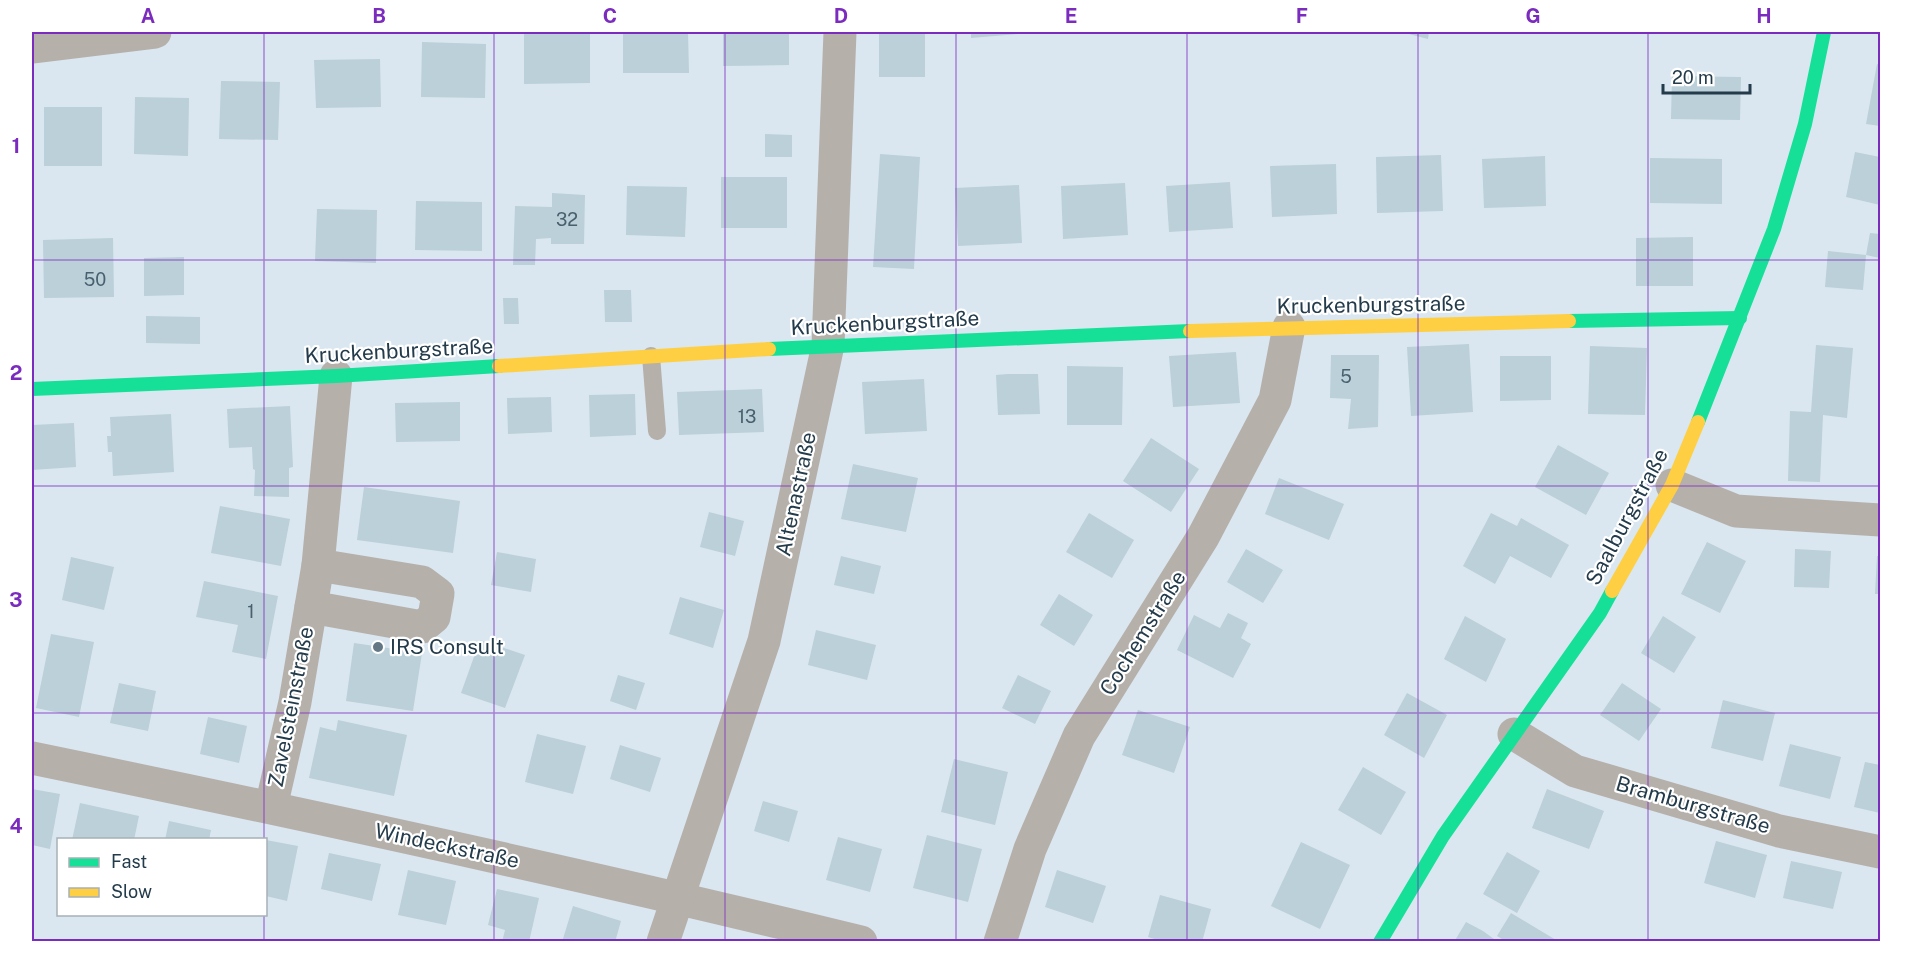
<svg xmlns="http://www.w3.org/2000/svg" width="1912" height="973" font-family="'Public Sans',sans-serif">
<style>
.building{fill:#bbd0d8}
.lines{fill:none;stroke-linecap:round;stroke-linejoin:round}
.lane{stroke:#b6b0ab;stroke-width:18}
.street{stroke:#b6b0ab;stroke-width:33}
.fast{stroke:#16e098;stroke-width:14}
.slow{stroke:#ffcf43;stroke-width:14}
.grid{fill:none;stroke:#7b2cbf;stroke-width:1.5;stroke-opacity:0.55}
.poi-dot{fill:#637785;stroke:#fff;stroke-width:2}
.labels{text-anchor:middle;stroke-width:4.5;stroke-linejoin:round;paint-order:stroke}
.number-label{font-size:18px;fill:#49606e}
.street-label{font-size:21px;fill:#233b4b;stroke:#fff}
.poi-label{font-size:21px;fill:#233b4b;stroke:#fff;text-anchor:start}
.neatline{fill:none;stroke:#7b2cbf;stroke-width:2}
.grid-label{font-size:20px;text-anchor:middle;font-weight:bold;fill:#7b2cbf}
</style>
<rect width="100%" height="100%" fill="#dae7f0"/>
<g class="building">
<polygon points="590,32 590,83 524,84 524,33"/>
<polygon points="623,32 688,32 689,73 623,73"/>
<polygon points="723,32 789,32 789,65 723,66"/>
<rect x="879" y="32" width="46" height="45"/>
<polygon points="971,32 1029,32 1029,33 971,38"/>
<polygon points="1401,32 1429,32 1428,39"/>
<polygon points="422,42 486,44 485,98 421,97"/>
<polygon points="380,59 381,107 316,108 314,60"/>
<polygon points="1877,64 1880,65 1880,126 1866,124"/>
<polygon points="1672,76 1741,77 1740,120 1671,119"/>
<polygon points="221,81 280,82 278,140 219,139"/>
<polygon points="135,97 189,98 188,156 134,154"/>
<rect x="44" y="107" width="58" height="59"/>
<polygon points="765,134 792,135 792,157 765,157"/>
<polygon points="1855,152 1880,157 1880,205 1846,197"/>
<polygon points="880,154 920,157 914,269 873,267"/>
<polygon points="1441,155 1443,211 1377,213 1376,157"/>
<polygon points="1545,156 1546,206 1484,208 1482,159"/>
<polygon points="1650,158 1722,159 1722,204 1650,203"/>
<polygon points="1336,164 1337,214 1272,217 1270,166"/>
<rect x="721" y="177" width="66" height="51"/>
<polygon points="1230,182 1233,228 1169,232 1166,186"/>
<polygon points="1125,183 1128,235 1063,239 1061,186"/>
<polygon points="1019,185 1022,243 958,246 955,188"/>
<polygon points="627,186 687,187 685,237 626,235"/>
<polygon points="552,193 585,195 584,244 551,244 551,238 536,239 535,265 513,265 515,206 552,207"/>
<polygon points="416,201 482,202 482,251 415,250"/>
<polygon points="317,209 377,210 376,263 315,261"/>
<polygon points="1870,233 1880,234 1880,258 1866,255"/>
<polygon points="1693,237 1693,286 1636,286 1636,238"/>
<polygon points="113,238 114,297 44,298 43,240"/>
<polygon points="1828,251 1866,255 1863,290 1825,287"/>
<polygon points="184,257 184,295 144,296 144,258"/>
<polygon points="604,290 631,290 632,322 605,322"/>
<polygon points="503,298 518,298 519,324 504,324"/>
<polygon points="146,316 200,317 200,344 146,343"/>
<polygon points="1469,344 1473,412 1411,416 1407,347"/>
<polygon points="1816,345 1853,348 1847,418 1823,415 1820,482 1788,481 1790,411 1811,412"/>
<polygon points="1590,346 1647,348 1645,415 1588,414"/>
<polygon points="1236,352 1240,403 1173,407 1169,356"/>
<polygon points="1331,355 1379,355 1378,427 1348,429 1351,399 1330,398"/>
<polygon points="1500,356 1551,356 1551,400 1500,401"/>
<polygon points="1067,366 1123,367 1122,425 1067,425"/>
<polygon points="1008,374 1038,374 1040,414 998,415 996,375"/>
<polygon points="924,379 927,431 865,434 862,382"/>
<polygon points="762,389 764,432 679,435 677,392"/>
<polygon points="635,394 636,435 590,437 589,395"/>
<polygon points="551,397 552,432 508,434 507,398"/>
<polygon points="460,402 460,441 396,442 395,403"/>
<polygon points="290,406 293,467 289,468 289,497 254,496 255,470 253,469 252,447 229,448 227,409"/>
<polygon points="171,414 174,472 113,476 112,452 108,452 107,436 111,436 110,417"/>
<polygon points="74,423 76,467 32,470 32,425"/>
<polygon points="1151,438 1199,469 1171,512 1123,481"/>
<polygon points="1558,445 1609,473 1586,515 1535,487"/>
<polygon points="853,464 918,478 906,532 841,519"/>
<polygon points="1279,478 1344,504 1329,540 1265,514"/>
<polygon points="364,487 460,501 453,553 357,540"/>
<polygon points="220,506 290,519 281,566 211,553"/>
<polygon points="709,512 744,521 735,556 700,547"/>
<polygon points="1089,513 1134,540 1112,578 1066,552"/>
<polygon points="1491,513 1517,526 1521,518 1569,545 1551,578 1510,556 1495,584 1463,566"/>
<polygon points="1707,542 1746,561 1720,613 1681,594"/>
<polygon points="1246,549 1283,570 1263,603 1227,582"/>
<polygon points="1795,549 1831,551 1829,588 1794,587"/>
<polygon points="497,552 536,559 531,592 491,585"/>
<polygon points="841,556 881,566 874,594 834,585"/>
<polygon points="1877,556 1880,556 1880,594 1875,594"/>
<polygon points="71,557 114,567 104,610 62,600"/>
<polygon points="204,581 278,596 266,659 232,652 238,625 196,617"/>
<polygon points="1059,594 1093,615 1074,646 1040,625"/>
<polygon points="680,597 724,610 713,648 669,634"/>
<polygon points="1228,613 1248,623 1241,638 1251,644 1233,678 1177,650 1194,615 1220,628"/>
<polygon points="1465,616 1506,639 1486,682 1444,659"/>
<polygon points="1663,616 1696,637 1674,673 1641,653"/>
<polygon points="816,630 876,645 867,680 808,665"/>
<polygon points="51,634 94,642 79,717 36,708"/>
<polygon points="480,640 525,655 505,708 461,693"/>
<polygon points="354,643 422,653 413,711 346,701"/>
<polygon points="618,675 645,683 636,710 610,701"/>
<polygon points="1018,675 1051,691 1035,724 1002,708"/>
<polygon points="119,683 156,691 148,731 110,723"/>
<polygon points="1622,683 1661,709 1639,741 1600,715"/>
<polygon points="1407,693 1447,715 1424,758 1384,735"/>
<polygon points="1723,700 1775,713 1763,761 1711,748"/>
<polygon points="1138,710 1190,727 1174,773 1122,755"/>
<polygon points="208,717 247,726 239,763 200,754"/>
<polygon points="338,720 407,735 394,796 309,778 320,727 336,731"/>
<polygon points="537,734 586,746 573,794 525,782"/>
<polygon points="1790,744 1841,757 1830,799 1779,786"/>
<polygon points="620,745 661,758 650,792 610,779"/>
<polygon points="954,759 1008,772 995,825 941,812"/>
<polygon points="1865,762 1880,765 1880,813 1854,807"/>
<polygon points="1363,767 1406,792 1381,835 1338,810"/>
<polygon points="32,789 60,794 50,849 32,845"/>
<polygon points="1547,789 1604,811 1589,849 1532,828"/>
<polygon points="763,801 798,811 789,842 754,831"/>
<polygon points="80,803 139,816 134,840 72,840"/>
<polygon points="169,821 211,830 209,840 165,840"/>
<polygon points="927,835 982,849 968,902 913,888"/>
<polygon points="838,837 882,849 870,892 826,880"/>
<polygon points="266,840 298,846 287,901 266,896"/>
<polygon points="1716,841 1767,855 1755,898 1704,883"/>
<polygon points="1301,842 1350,865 1320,929 1271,906"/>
<polygon points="1507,852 1540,871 1517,913 1483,894"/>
<polygon points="329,853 381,864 372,901 321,889"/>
<polygon points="1791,861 1842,872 1833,909 1783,898"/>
<polygon points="408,870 456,881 446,925 398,915"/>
<polygon points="1057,870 1106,886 1093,923 1045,907"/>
<polygon points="497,889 539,898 529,942 502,942 505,930 488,925"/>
<polygon points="1160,895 1211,909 1202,942 1164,942 1148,937"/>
<polygon points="573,906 621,921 615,942 562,942"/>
<polygon points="1511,913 1556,940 1554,942 1507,942 1497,936"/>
<polygon points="1466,922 1483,931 1498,942 1454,942"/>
</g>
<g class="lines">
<polyline class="lane" points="651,356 657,431"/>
<g class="street">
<polyline points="32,47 155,32"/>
<polyline points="1672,485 1736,511 1880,520"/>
<polyline points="311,607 422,627 434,617 438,594 422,582 318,565"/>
<polyline points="1514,734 1575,771 1779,831 1880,852"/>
<path d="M32,758C309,815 586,875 861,942"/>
<polyline points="271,807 295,702 318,565 336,376"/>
<polyline points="663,942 764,641 828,345 840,32"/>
<polyline points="1000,942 1030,849 1079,736 1203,537 1275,400 1289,327"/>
</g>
<g class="fast">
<polyline points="1569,321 1740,318"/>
<polyline points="769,349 1190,331"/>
<polyline points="32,389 336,376 499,366"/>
<polyline points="1698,422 1774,229 1805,124 1824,32"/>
<polyline points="1380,942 1443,836 1600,613 1612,591"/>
</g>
<g class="slow">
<polyline points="1190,331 1569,321"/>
<polyline points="499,366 769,349"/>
<polyline points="1612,591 1672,485 1698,422"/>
</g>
</g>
<path class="grid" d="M264,32V840M494,32V942M725,32V942M956,32V942M1187,32V942M1418,32V942M1648,32V942M32,260H1880M32,486H1880M32,713H1880M264,914V942"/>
<circle class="poi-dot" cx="378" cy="647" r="6"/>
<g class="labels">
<g class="number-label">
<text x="567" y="226">32</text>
<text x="95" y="286">50</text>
<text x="1346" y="383">5</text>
<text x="747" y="423">13</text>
<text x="251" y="618">1</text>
</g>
<g class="street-label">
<text transform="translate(1371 305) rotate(-1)" y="7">Kruckenburgstraße</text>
<text transform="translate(885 323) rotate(-3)" y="7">Kruckenburgstraße</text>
<text transform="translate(399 351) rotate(-3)" y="7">Kruckenburgstraße</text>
<text transform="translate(796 494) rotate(-78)" y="7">Altenastraße</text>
<text transform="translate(1627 517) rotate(-62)" y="7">Saalburgstraße</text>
<text transform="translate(1143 633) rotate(-58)" y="7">Cochemstraße</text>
<text transform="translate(291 707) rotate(-79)" y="7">Zavelsteinstraße</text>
<text transform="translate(1693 805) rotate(16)" y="7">Bramburgstraße</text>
<text transform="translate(447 846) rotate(12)" y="7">Windeckstraße</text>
</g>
<g class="poi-label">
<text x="390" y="654">IRS Consult</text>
</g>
</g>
<rect width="1912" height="973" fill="none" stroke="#ffffff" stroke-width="66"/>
<rect x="57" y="838" width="210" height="78" fill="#ffffff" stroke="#a7b1b7" stroke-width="1.5"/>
<rect x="69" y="858" width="30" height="9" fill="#16e098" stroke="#a7b1b7" stroke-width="1.5"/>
<text x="111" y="868" font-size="18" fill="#233b4b">Fast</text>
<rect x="69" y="888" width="30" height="9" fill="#ffcf43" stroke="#a7b1b7" stroke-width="1.5"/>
<text x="111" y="898" font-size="18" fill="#233b4b">Slow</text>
<path d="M1663 84v9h87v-9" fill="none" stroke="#233b4b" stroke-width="3"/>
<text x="1672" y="84" font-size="18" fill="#233b4b" stroke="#ffffff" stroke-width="4.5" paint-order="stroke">20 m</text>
<rect x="33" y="33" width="1846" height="907" class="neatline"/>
<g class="grid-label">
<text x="148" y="23">A</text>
<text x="379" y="23">B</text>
<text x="610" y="23">C</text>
<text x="841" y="23">D</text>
<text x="1071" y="23">E</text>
<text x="1302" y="23">F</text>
<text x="1533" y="23">G</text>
<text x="1764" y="23">H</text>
<text x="16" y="153">1</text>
<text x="16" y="380">2</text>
<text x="16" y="607">3</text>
<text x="16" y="833">4</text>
</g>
</svg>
